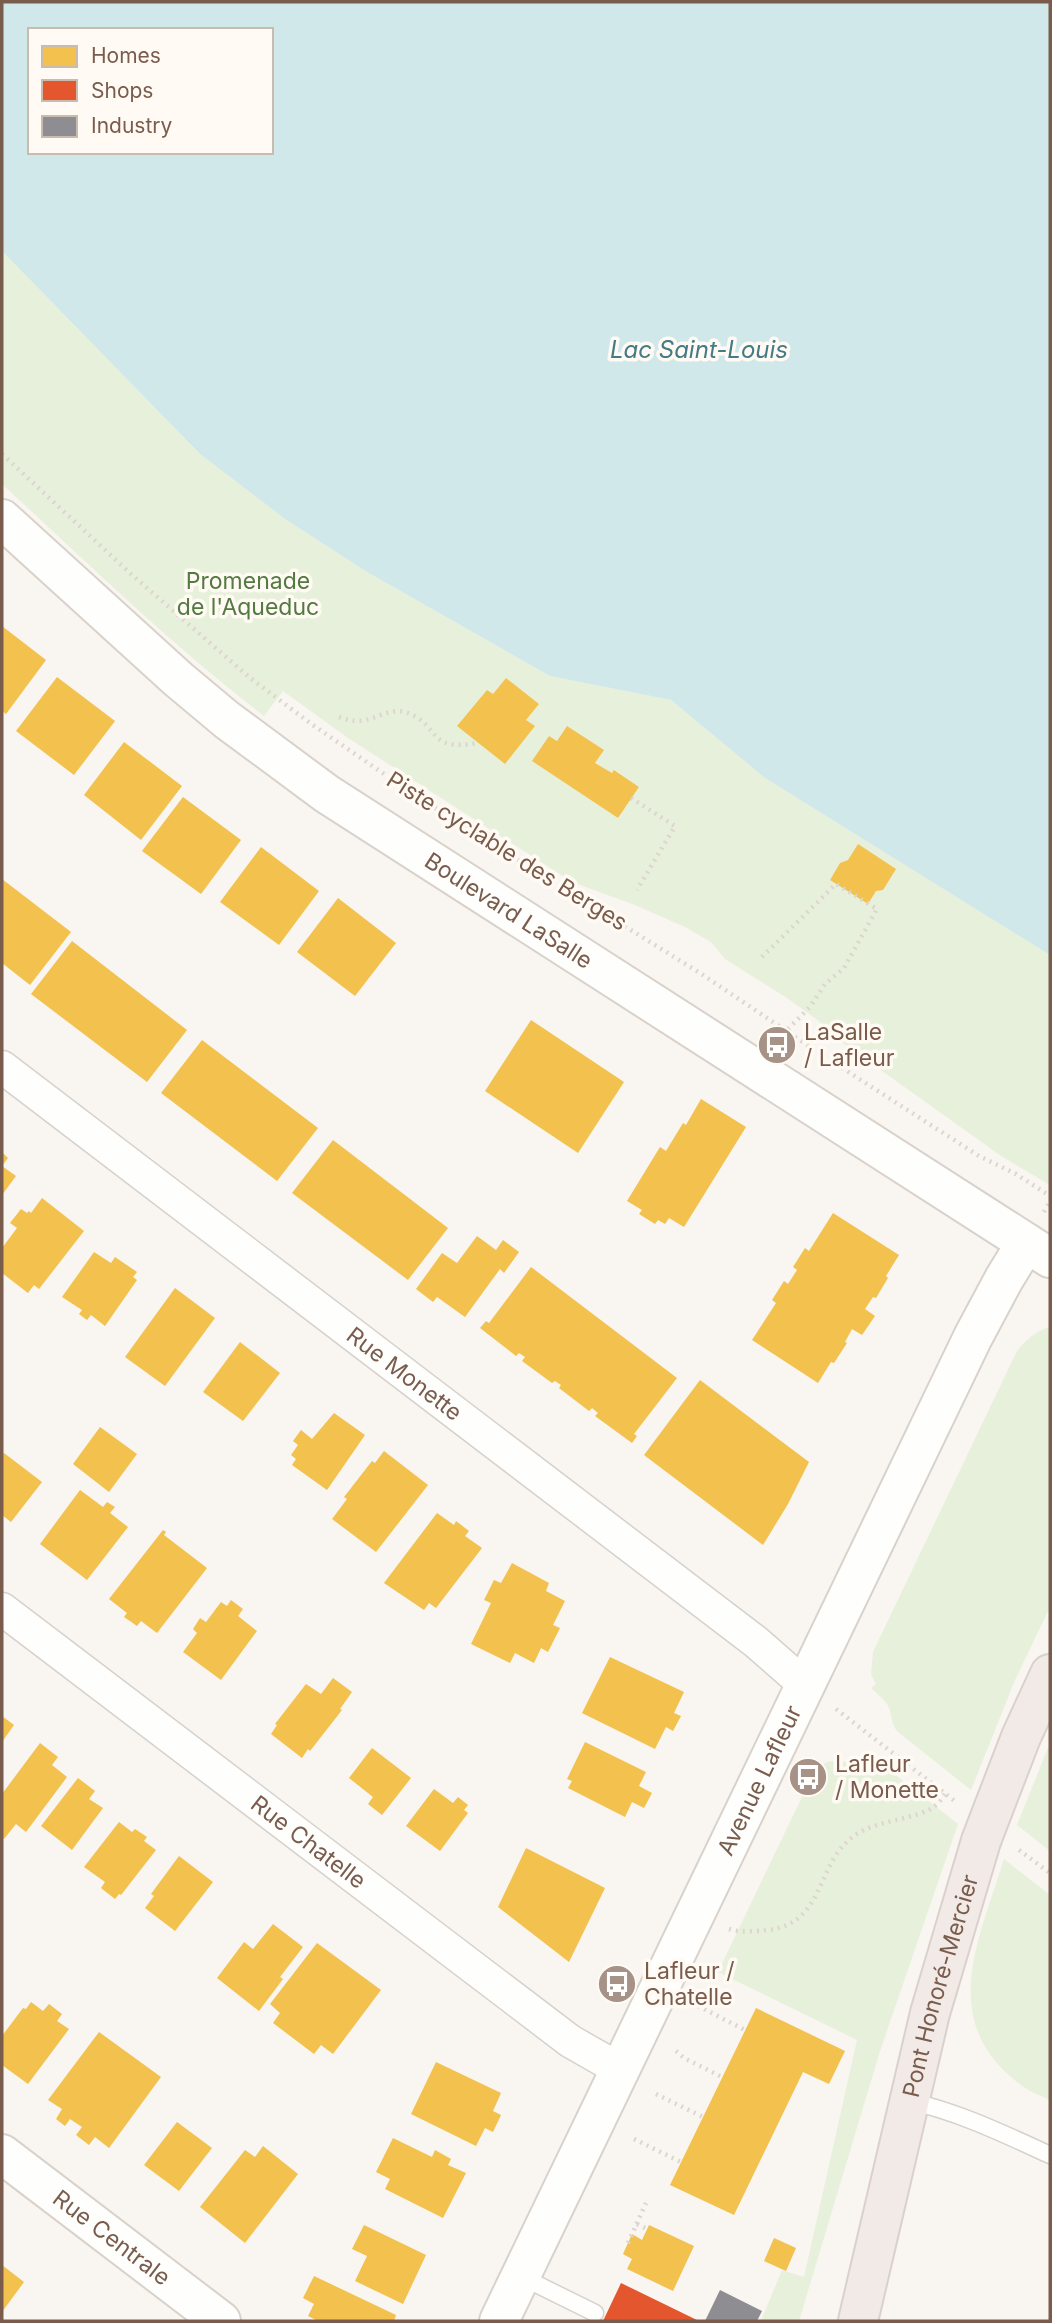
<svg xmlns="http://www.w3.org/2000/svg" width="1052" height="2323" font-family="Inter,sans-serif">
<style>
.green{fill:#e7f0db;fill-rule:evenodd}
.water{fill:#d0e8ea;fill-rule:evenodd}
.homes{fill:#f2c14e}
.shops{fill:#e4572e}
.industry{fill:#8d8d92}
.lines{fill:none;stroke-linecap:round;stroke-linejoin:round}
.lane-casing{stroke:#d7d1cb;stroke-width:19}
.street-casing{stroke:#d7d1cb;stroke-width:35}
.secondary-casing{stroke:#d9d2cb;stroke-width:42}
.highway-casing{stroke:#dad1cc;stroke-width:42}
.path{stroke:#dcd5d0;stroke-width:4.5;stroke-dasharray:2 5;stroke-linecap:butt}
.lane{stroke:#fefefd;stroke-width:16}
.street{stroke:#fefefd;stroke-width:32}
.secondary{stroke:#fefefd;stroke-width:38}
.highway{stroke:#f2eae7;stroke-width:38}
.highway-bridge-casing{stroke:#dad1cc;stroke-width:42;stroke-linecap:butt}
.highway-bridge{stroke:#f2eae7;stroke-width:38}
.labels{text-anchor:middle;stroke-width:7;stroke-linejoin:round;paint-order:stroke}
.park-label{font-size:23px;fill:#537a41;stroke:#fffaf3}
.street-label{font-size:23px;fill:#7a5c4d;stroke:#fffaf3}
.poi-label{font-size:23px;fill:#7a5c4d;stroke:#fffaf3;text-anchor:start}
.water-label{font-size:24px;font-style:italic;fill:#437c86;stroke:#fffaf3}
</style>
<rect width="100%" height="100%" fill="#f9f5f0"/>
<g class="green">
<path d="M2,251L200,454L285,519L367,572L550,676L671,700L765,778L1050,955V1185L1001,1156L836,1038L819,1021L787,998L725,959L711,942L685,927L635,905L572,882L348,738L283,691L264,716C171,645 88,563 2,484ZM506,678L539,704L526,720L534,727L505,764L458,726L487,690L493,694ZM567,726L603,750L595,763L612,773L615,770L639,787L618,818L533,761L549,736L557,741ZM858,844L876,891L868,904L830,880L840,863L848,860Z"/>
<path d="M1050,1327V1607L1015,1680L971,1790L898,1732C891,1724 893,1720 890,1711C888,1701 878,1695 871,1688L876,1684L871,1674L873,1652L1017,1351C1026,1340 1035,1331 1050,1327Z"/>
<polygon points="1050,1743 1050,1851 1017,1825"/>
<path d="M856,1757L866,1764L889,1770L958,1824L880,2051L799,2321H761L782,2270L804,2277L857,2040L718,1972L814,1772C825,1759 835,1759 852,1763Z"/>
<path d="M1004,1859L1050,1895V2100C1039,2095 1026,2090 1017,2082C937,2019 980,1938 1004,1859Z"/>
</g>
<path class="water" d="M2,2H1050V955L765,778L671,700L550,676L367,572L285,519L200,454L2,251ZM30,30H271V152H30Z"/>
<g class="homes">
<polygon points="2,626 46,660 6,714 2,711"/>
<polygon points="57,677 115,721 74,775 16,731"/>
<polygon points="506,678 539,704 526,720 535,726 505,764 457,726 487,690 493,694"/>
<polygon points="567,726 604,750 595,763 612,773 614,770 639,787 618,818 532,761 549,736 557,741"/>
<polygon points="124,742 182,786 141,840 84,795"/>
<polygon points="183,797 241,840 201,894 142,851"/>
<polygon points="858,844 896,869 883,890 876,891 868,904 830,880 840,863 848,860"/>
<polygon points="261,847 319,891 279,945 220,902"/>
<polygon points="2,879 71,932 30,985 2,963"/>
<polygon points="338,898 396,943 355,996 297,952"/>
<polygon points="72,941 187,1030 147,1082 31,994"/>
<polygon points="531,1020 624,1082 578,1153 485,1091"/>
<polygon points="202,1040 318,1128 277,1181 161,1093"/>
<polygon points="701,1099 746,1127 684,1227 669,1218 665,1224 658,1220 655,1224 639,1214 642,1210 627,1201 660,1147 666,1151 683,1123 686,1125"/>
<polygon points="333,1140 448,1228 408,1280 292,1193"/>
<polygon points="2,1152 8,1158 2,1166 16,1176 2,1195"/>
<polygon points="42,1198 84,1231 39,1289 34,1285 28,1293 2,1273 2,1248 17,1228 10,1223 21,1209 27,1213 29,1211 31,1213"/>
<polygon points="833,1213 899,1255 886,1276 888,1278 876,1298 873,1297 865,1309 875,1316 862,1335 852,1329 845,1342 847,1343 834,1363 831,1362 818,1383 752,1340 776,1303 772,1300 784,1281 788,1284 797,1270 793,1267 805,1248 809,1251"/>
<polygon points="477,1236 496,1250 503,1240 519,1252 504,1273 500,1269 465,1317 437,1297 433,1302 416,1289 442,1253 457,1263"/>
<polygon points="94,1252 111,1263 115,1257 137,1272 133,1277 137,1280 105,1326 91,1315 87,1320 79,1314 82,1310 62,1297"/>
<polygon points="531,1267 677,1378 634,1434 637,1436 632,1443 595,1416 598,1413 592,1408 589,1411 559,1388 561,1385 555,1381 552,1383 522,1361 525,1357 519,1353 516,1356 480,1328 486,1321 489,1323"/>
<polygon points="175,1288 215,1318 165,1386 125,1357"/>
<polygon points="240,1342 280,1373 243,1421 203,1392"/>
<polygon points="700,1380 809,1462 788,1504 763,1545 644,1455"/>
<polygon points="334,1413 365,1435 327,1490 292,1465 296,1459 291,1455 298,1445 293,1441 301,1430 312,1439"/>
<polygon points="100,1427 137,1454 109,1492 73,1464"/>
<polygon points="384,1451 428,1485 376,1552 332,1519 347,1499 344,1497 372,1461 375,1463"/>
<polygon points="4,1453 42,1482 11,1522 2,1515 2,1456"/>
<polygon points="80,1490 103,1507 107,1502 115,1507 110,1513 128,1527 87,1580 40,1544"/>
<polygon points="437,1513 454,1525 456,1521 469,1531 465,1536 482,1548 436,1608 429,1603 424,1610 384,1583"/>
<polygon points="163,1530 166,1532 164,1535 207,1568 157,1633 141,1621 137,1626 124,1617 127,1613 109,1599"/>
<polygon points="512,1563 549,1583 546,1591 565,1601 553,1625 560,1628 548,1652 541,1648 534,1663 515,1653 510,1663 471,1644 491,1603 484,1600 494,1580 501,1583"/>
<polygon points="231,1600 243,1609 238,1616 257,1631 221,1680 183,1652 197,1633 193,1629 200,1618 206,1622 221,1602 227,1606"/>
<polygon points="610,1657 684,1692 674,1713 681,1716 673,1731 666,1727 655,1749 582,1713"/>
<polygon points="333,1678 352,1692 340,1709 342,1710 310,1751 308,1749 302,1758 271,1734 277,1725 275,1724 306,1684 321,1694"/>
<polygon points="2,1716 14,1725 2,1742"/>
<polygon points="585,1742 646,1772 639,1786 652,1793 644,1808 632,1802 625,1817 568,1788 572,1781 567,1779"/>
<polygon points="40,1743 58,1757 52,1765 67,1777 26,1832 16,1824 4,1839 2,1837 2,1794"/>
<polygon points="372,1748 411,1778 382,1815 368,1804 373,1797 349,1778"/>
<polygon points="78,1778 95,1791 89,1799 103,1808 72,1850 41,1826"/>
<polygon points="434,1789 453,1803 458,1797 468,1805 464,1810 468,1813 440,1851 406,1826"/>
<polygon points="119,1822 132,1832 135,1829 147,1837 144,1841 156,1850 121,1895 119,1894 115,1899 101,1888 105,1882 84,1867"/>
<polygon points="526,1848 605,1888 569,1962 498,1907"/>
<polygon points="179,1856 213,1882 175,1931 145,1908 154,1896 151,1894"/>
<polygon points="273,1924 303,1947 280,1977 283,1979 259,2011 217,1978 244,1942 253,1949"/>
<polygon points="317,1943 381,1990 333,2054 321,2045 314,2054 273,2023 280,2013 270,2004"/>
<polygon points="31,2002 43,2011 49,2004 62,2014 57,2021 69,2029 28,2084 2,2065 2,2036 23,2008 26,2009"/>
<polygon points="756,2008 845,2051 829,2084 803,2072 734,2215 670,2185"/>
<polygon points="99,2032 161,2077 109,2148 95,2137 89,2145 76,2135 82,2127 70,2119 65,2126 56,2119 62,2109 48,2100"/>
<polygon points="436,2062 501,2093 493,2111 501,2115 493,2132 485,2128 476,2146 411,2114"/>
<polygon points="177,2122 212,2148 179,2191 144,2165"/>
<polygon points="393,2138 432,2157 435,2150 451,2159 448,2165 466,2173 443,2218 385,2189 390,2179 376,2172"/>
<polygon points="263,2146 298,2174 245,2243 200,2207 245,2150 255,2157"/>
<polygon points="364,2225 426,2255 403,2304 355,2281 367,2256 352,2249"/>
<polygon points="649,2225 694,2246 673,2291 627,2269 632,2259 623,2254 632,2234 642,2240"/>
<polygon points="774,2238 796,2248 786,2271 764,2261"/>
<polygon points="2,2265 24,2282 2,2312"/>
<polygon points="314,2276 396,2315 394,2321 318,2321 308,2316 314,2304 303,2298"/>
</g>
<polygon class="shops" points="621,2283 699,2321 603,2321"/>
<polygon class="industry" points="720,2290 762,2311 757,2321 705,2321"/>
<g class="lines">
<g class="lane-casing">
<g id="lane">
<path d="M909,2101C959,2112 1004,2134 1050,2155"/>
<polyline points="520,2276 595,2313"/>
</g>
</g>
<g class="street-casing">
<g id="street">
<path id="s1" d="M2,1067L756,1642L805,1685"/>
<path id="s2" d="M2,1609L570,2041L619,2069"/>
</g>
</g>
<g class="secondary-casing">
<g id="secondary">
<path id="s3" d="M2,519L178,679L227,720L327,794L1050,1258"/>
<path id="s4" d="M2,2154L221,2321"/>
<path id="s5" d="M499,2321L973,1337L1004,1279L1026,1243"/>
</g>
</g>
<g class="highway-casing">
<g id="highway">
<polyline points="994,1807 1021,1737 1050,1674"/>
<path id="s6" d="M858,2321L930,2013L981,1841"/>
</g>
</g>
<g class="path">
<polyline points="2,454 131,574 249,677 310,723 416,796 703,975 822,1055 979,1156 1016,1174 1050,1196"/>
<path d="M339,717C348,720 356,722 366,720C379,717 393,707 408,713C442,726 425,752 478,743"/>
<polyline points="631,798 675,826 637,890"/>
<polyline points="762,957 836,884 877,909 844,968 825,984 810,1007 786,1031"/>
<polyline points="1044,1212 1050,1201"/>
<polyline points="836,1709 956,1802"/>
<polyline points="1019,1850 1050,1873"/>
<path d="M729,1929C741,1933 755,1931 767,1930C826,1924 815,1863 854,1836C877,1819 917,1820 935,1806C939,1803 942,1798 945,1794"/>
<polyline points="698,2006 745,2030"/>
<polyline points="676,2051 684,2058 722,2077"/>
<polyline points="656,2094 703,2117"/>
<polyline points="634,2139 681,2162"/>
<polyline points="637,2224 647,2229"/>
<polyline points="628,2243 646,2203"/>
</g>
<use href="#lane" class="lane"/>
<use href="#street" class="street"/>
<use href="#secondary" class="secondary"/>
<use href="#highway" class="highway"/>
<g class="highway-bridge-casing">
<polyline id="highway-bridge" points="981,1841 994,1807"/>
</g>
<use href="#highway-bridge" class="highway-bridge"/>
</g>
<defs>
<g id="bus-disc" transform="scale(2.0125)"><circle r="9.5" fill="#a69286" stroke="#fffaf3"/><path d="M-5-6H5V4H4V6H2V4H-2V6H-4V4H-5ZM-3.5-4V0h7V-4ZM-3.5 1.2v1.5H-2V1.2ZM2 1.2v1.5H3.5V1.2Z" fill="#fff"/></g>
</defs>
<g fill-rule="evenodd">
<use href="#bus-disc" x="777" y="1045"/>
<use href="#bus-disc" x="808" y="1777"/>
<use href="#bus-disc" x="617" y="1984"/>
</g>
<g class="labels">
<g class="park-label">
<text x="248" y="589">Promenade<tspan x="248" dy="26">de l'Aqueduc</tspan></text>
</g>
<g class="street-label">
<text transform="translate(507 851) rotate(32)" y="8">Piste cyclable des Berges</text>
<text dy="8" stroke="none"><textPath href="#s3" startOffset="642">Boulevard LaSalle</textPath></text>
<text dy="8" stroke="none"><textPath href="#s1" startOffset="506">Rue Monette</textPath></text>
<text dy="8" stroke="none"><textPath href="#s5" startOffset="600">Avenue Lafleur</textPath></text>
<text dy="8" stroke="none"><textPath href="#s2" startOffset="385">Rue Chatelle</textPath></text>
<text dy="8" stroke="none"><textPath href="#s6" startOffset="345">Pont Honoré-Mercier</textPath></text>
<text dy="8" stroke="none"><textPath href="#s4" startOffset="138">Rue Centrale</textPath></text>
</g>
<g class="poi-label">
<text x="804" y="1040">LaSalle<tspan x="804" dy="26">/ Lafleur</tspan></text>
<text x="835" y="1772">Lafleur<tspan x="835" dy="26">/ Monette</tspan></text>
<text x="644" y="1979">Lafleur /<tspan x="644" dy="26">Chatelle</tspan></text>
</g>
<g class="water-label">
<text x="699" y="358">Lac Saint-Louis</text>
</g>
</g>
<rect width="1052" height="2323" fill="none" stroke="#7a5c4d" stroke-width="7"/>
<rect x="28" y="28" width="245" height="126" fill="#fffaf3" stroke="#cabbb1" stroke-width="2"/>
<rect x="42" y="46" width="35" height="21" fill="#f2c14e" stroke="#cabbb1" stroke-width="2"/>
<text x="91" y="63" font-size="21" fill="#7a5c4d">Homes</text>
<rect x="42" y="80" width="35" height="21" fill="#e4572e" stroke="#cabbb1" stroke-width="2"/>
<text x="91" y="98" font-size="21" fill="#7a5c4d">Shops</text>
<rect x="42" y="116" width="35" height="21" fill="#8d8d92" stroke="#cabbb1" stroke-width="2"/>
<text x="91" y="133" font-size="21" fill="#7a5c4d">Industry</text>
</svg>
